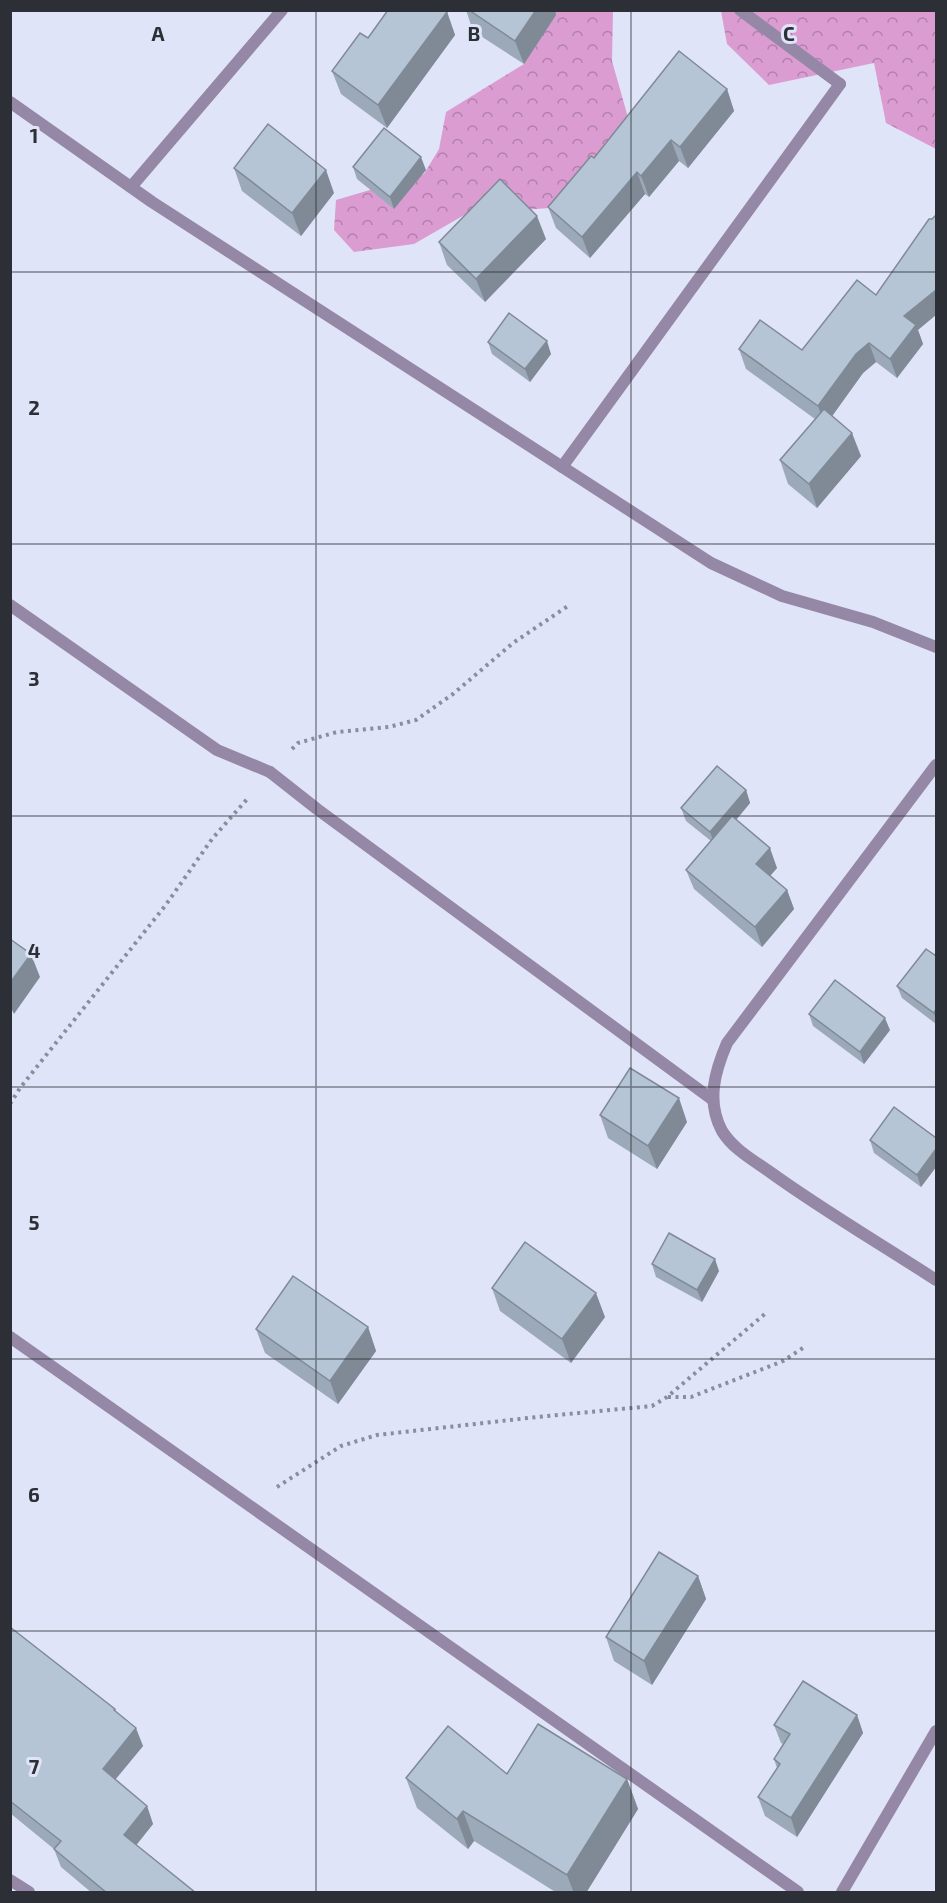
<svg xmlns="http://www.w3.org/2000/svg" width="947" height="1903" font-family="'Exo 2',sans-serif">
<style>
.forest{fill:url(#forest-crowns)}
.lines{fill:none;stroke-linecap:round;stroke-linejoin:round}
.path{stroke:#8a8d9b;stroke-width:4;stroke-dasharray:3 4.5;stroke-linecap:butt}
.service{stroke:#9588a6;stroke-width:12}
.minor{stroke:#9588a6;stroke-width:12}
.wall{fill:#9ca9b8}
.shaded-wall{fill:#7f8a96}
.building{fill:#b5c5d6;stroke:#7f8a96;stroke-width:1.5}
.grid{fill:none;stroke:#2d2f37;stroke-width:1.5;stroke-opacity:0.55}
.grid-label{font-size:20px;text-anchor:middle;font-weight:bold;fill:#2d2f37;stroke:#e0e4f9;stroke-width:6;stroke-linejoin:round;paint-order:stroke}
</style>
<defs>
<pattern id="forest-crowns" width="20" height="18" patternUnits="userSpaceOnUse" patternTransform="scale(1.5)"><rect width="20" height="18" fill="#db9cd2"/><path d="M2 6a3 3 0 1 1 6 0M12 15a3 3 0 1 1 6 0" fill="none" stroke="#b280ab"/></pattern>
</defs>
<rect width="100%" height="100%" fill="#e0e4f9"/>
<g class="forest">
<polygon points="540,11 613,11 612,61 629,121 591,205 466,214 414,244 354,252 334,230 336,200 424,174 439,149 446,112 524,64"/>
<polygon points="721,11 936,11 936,149 886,123 874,63 769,85 727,44"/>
</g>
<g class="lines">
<g class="path">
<polyline points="292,749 298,743 337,732 389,727 416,720 453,694 513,643 568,606"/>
<polyline points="10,1104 20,1088 165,906 212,839 249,797"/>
<polyline points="668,1397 691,1397 783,1361 806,1346"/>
<polyline points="277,1487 341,1446 377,1435 537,1417 652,1406 667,1397 766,1313"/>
</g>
<g class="service">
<polyline points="740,10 840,84"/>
<polyline points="131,187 282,10"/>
<polyline points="10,605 217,750 270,772"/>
</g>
<g class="minor">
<polyline points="10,102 152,202 711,563 782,596 873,622 936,647"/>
<polyline points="562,467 840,84"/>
<path d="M936,765L727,1043C715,1071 706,1101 722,1131C733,1149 753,1160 770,1172C824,1211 881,1244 936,1280"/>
<polyline points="270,772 317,809 713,1100"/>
<polyline points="10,1337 798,1892"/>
<polyline points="10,1880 29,1892"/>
<polyline points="842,1892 936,1731"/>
</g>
</g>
<g class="wall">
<polygon points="466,10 555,10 556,15 524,64 473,31"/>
<polygon points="447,12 455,35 387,128 341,94 332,71 368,38"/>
<polygon points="727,89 734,111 688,168 679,161 649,197 645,194 590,258 556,228 548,207 594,158"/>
<polygon points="353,167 426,170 394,209 357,179"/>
<polygon points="234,168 334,193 301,236 242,191"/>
<polygon points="546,239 485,302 447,265 439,242"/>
<polygon points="918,330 923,344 897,378 876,362 863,373 832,416 861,456 817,508 788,484 780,460 815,419 746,369 739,349 802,350"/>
<polygon points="488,342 551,354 530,382 492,354"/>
<polygon points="746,790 750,803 736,820 777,868 770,876 787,890 794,909 762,947 694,889 686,870 711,841 686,821 681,808"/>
<polygon points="936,956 936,1024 902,998 897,986"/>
<polygon points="809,1014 890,1030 864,1064 813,1026"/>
<polygon points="600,1115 687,1122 657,1169 608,1138"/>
<polygon points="936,1138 936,1167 921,1187 874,1153 870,1140"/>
<polygon points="652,1264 719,1271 702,1302 656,1277"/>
<polygon points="492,1288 605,1317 571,1363 500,1311"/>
<polygon points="368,1327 376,1351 338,1404 265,1353 256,1329"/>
<polygon points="698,1576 706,1599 652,1685 614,1661 606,1637"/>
<polygon points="10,1627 115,1709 116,1712 143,1746 115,1780 147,1806 153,1824 136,1845 196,1893 92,1893 61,1867 54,1849 10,1813"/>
<polygon points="857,1715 863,1733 797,1837 765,1816 758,1797 777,1768 774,1759 783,1744 781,1743 774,1725"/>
<polygon points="507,1774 627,1779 638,1809 586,1893 557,1893 474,1841 468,1849 417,1808 406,1778"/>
</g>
<g class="shaded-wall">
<polygon points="536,10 555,10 556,15 524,64 515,41"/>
<polygon points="447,12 455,35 387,128 378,105"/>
<polygon points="727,89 734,111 688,168 680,147"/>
<polygon points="671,140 679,161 649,197 641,176"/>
<polygon points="421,157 426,170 394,209 390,197"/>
<polygon points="326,170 334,193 301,236 292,213"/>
<polygon points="637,172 645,194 590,258 582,237"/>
<polygon points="537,216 546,239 485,302 476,279"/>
<polygon points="936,290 936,315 918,330 923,344 897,378 890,359 904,316"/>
<polygon points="547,341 551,354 530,382 525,369"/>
<polygon points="869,343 876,362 863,373 825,426 818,406 856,354"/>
<polygon points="852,433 861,456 817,508 809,484"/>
<polygon points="746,790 750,803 715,845 710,832"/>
<polygon points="770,848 777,868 763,884 756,864"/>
<polygon points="787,890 794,909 762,947 755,927"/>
<polygon points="31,954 40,977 14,1014 10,1006 10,983"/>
<polygon points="936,1009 936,1021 934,1013"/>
<polygon points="885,1018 890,1030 864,1064 860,1052"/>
<polygon points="679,1098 687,1122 657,1169 648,1146"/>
<polygon points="936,1149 936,1167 921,1187 917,1175"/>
<polygon points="715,1259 719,1271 702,1302 697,1290"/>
<polygon points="596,1293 605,1317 571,1363 562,1339"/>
<polygon points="368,1327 376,1351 338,1404 330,1381"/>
<polygon points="698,1576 706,1599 652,1685 644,1661"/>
<polygon points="857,1715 863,1733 797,1837 791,1818"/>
<polygon points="136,1728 143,1746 109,1787 103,1769"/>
<polygon points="627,1779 638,1809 586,1893 574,1893 567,1875"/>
<polygon points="147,1806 153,1824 130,1853 124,1835"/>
<polygon points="463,1811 474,1841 468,1849 457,1819"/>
</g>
<g class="building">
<polygon points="388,10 445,10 447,12 378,105 332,71 360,33 368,38"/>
<polygon points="469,10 536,10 515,41"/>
<polygon points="679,51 727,89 680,147 671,140 641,176 637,172 582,237 548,207 591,156 594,158"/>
<polygon points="268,124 326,170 292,213 234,168"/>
<polygon points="384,128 421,157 390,197 353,167"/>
<polygon points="500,179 537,216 476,279 439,242"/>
<polygon points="936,215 936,290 904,316 916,325 890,359 869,343 856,354 818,406 739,349 760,320 802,350 857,280 876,295 929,219 932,219"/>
<polygon points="509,313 547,341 525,369 488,342"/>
<polygon points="824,409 852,433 809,484 780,460"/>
<polygon points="717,766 746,790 710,832 681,808"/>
<polygon points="732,816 770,848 756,864 787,890 755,927 686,870"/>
<polygon points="10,939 31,954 10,983"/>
<polygon points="926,949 936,956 936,1009 934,1013 897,986"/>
<polygon points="835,980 885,1018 860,1052 809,1014"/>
<polygon points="630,1068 679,1098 648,1146 600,1115"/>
<polygon points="894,1107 936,1138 936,1149 917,1175 870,1140"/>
<polygon points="669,1233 715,1259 697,1290 652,1264"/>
<polygon points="525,1242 596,1293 562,1339 492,1288"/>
<polygon points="293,1276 368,1327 330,1381 256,1329"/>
<polygon points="659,1552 698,1576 644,1661 606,1637"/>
<polygon points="10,1627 115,1709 114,1710 136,1728 103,1769 147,1806 124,1835 196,1893 107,1893 54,1849 61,1841 10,1801"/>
<polygon points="803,1681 857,1715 791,1818 758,1797 780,1764 774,1759 790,1734 774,1725"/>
<polygon points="538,1724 627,1779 567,1875 463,1811 457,1819 406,1778 448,1726 507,1774"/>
</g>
<path class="grid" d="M316,10V1892M631,10V1892M10,272H936M10,544H936M10,816H936M10,1087H936M10,1359H936M10,1631H936"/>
<g class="grid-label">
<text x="158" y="41">A</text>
<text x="474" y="41">B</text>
<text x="789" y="41">C</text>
<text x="34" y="143">1</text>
<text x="34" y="415">2</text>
<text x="34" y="686">3</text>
<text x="34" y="958">4</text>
<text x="34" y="1230">5</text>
<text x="34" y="1502">6</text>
<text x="34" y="1774">7</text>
</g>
<rect width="947" height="1903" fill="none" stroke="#2d2f37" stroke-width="24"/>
</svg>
